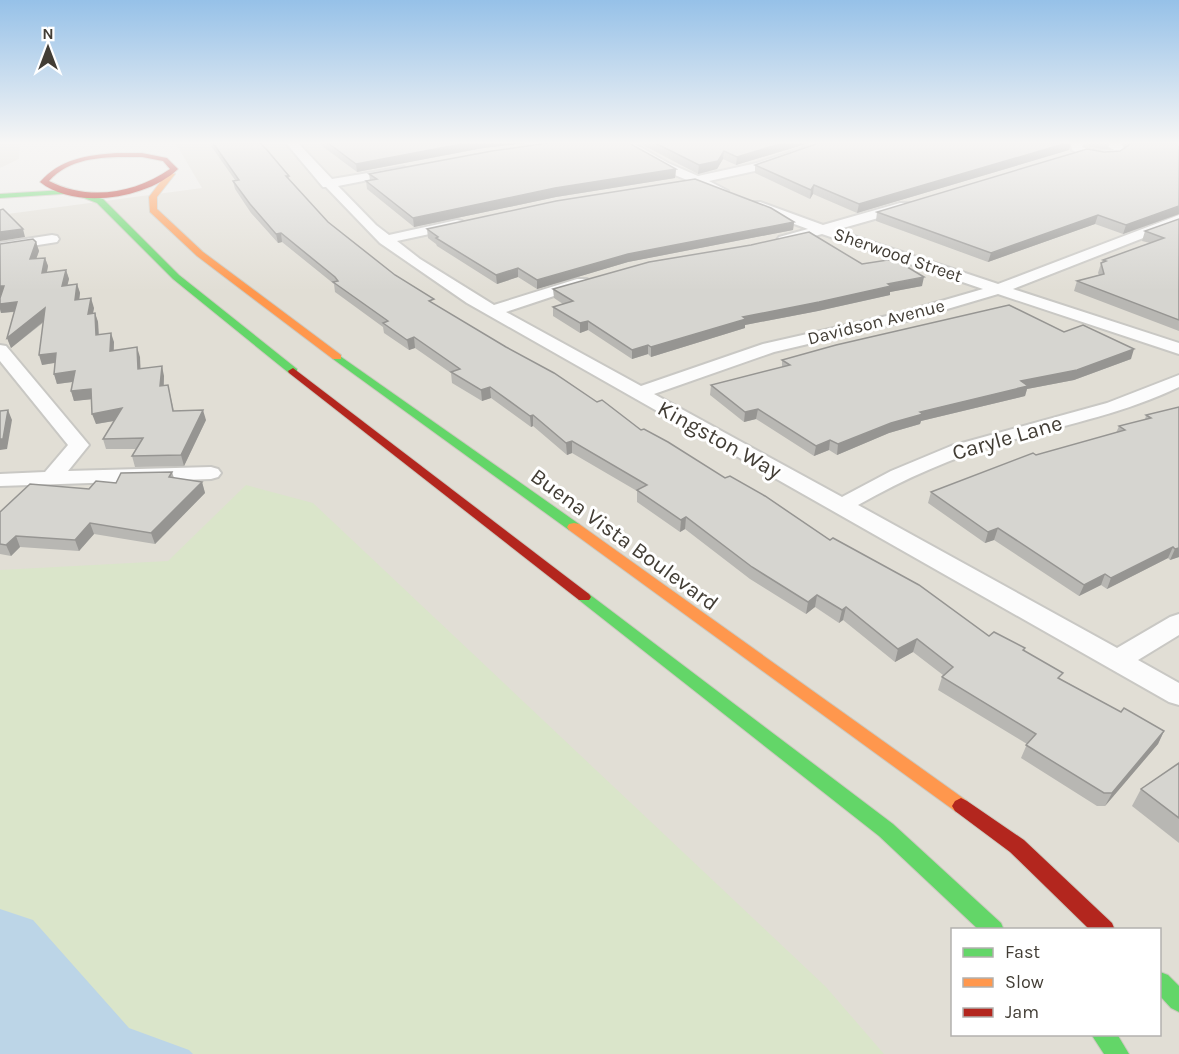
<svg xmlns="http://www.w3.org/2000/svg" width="1179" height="1054" font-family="Karla,sans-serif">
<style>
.residential{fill:#e1ded5;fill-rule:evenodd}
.green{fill:#dae5ca}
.water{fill:#bcd5e7}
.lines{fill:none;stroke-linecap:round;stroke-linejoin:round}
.street-casing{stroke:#c9c8c4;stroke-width:4}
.fast-casing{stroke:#ccc9bf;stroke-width:2}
.slow-casing{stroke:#ccc9bf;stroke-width:2}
.jam-casing{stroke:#ccc9bf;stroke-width:2}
.street{fill:#fcfcfc;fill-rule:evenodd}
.fast{fill:#63d668;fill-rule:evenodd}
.slow{fill:#ff974d;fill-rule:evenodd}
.jam{fill:#b3261e;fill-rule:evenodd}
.wall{fill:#b8b7b3}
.shaded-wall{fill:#969592}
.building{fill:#d6d5d0;stroke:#969592;stroke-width:1.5}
.labels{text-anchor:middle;stroke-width:6;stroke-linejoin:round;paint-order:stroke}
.far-street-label{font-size:18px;fill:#423d35;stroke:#fff}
.street-label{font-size:22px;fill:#423d35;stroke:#fff}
</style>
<rect width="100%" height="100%" fill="#edece8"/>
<g class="residential">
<polygon points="0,143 20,143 19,159 0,168"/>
<path d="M173,143H1179V1054H0V215L202,188L179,149ZM952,930H1160V1034H952Z"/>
</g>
<polygon class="green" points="246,485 313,503 826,987 884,1054 0,1054 0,570 168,561"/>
<polygon class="water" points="0,909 33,920 129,1028 189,1050 193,1054 0,1054"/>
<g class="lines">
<g class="street-casing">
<g id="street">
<path d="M286,143H298L332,179L404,167V173L338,186L376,225L389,235L457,220L462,221L464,224L462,227L397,241L420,259L494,305L577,279H587L590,282L587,285L506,312L641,386L763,344L900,313L983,289L822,234L784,244L779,243L777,240L779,237L808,229L750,208L748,205L750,202H760L823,225L900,203H910L912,206L910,209L836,230L998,284L1179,215V224L1013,289L1179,343V354L998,294L910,320L774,352L654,394L842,497L891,471L951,446L1107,403L1179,375V387C1123,414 1063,425 1005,442C953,457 904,479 858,505L1117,648L1170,617L1179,614V635L1138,660L1179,683V705L1169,702L467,303L380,243L326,187H323Z"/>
<polygon points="619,143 633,143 668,163 698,176 757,163 818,143 835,143 764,169 709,181 728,191 726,194 722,195 689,184 687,180 660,169"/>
<path d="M1071,143H1083L1082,147L1085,148L1098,151L1114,150L1102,143H1120L1127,151C1113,164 1088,158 1072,150Z"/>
<polygon points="52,235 57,236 59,239 57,242 0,251 0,243"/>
<polygon points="0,345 6,346 89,445 68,471 211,467 218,469 221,473 218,477 211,479 0,486 0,474 45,472 68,445 0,361"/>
</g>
</g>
<g class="fast-casing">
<g id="fast">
<polygon points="64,190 64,194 61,194 0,198 0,194"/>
<polygon points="79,192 103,199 179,275 297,369 297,373 289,373 173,279 97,203 79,196"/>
<polygon points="337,354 579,524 581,527 579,530 569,530 333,359 332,357"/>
<polygon points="584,592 589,594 893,824 1001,923 1004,930 979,930 879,836 579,600 577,597"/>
<polygon points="1160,972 1168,975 1179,986 1179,1012 1171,1008 1160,996"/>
<polygon points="1091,1034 1117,1034 1129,1054 1104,1054"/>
</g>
</g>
<g class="slow-casing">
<g id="slow">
<polygon points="168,172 175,174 157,197 157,209 203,252 341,355 341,359 333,359 197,256 150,212 149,197"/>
<polygon points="574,523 579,524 967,801 970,806 967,811 961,814 955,811 569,530 567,527 569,524"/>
</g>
</g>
<g class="jam-casing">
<g id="jam">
<path d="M116,153H142L167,158L178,169C147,199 75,210 40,182C60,159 87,155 116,153ZM142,157L163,161L170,169C134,194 88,201 49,181C72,155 109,157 142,157Z"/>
<polygon points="293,368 589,594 591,597 589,600 579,600 289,373 288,371"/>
<polygon points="961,798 967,801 1024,840 1112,923 1115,930 1090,930 1010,852 955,811 952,806 955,801"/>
</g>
</g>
<use href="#street" class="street"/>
<use href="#fast" class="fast"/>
<use href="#slow" class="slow"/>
<use href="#jam" class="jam"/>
</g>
<g class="wall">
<polygon points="209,143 268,143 261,144 289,176 289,180 328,222 395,275 434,304 597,402 641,430 725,478 989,636 1025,648 1024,651 1061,679 1121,712 1164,731 1158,744 1105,806 1097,806 1021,758 1027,744 938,690 942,677 943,675 913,652 895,662 843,620 839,623 815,607 806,614 750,579 685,529 680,532 637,502 637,491 572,453 567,455 533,426 531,427 491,398 482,401 452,383 451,373 415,348 409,350 384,333 383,327 335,292 334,284 282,242 278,243 251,213 235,189 233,181 235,180"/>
<polygon points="318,143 529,143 483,148 357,172"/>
<polygon points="639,143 809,143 736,165 723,159 717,169 698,174"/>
<polygon points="1084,143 1109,143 1108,149 1102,149 1087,146"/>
<polygon points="1122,143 1179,143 1179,214 1123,234 1095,224 988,262 876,221 877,212 1104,152 1120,151 1126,147"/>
<polygon points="1069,150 857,213 813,194 810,199 755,173 755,165"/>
<polygon points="676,169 675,178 556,197 414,227 367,189 366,181 370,180 369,174"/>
<polygon points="1179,219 1179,331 1074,291 1077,281 1099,275 1098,273 1101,263 1102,262 1103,260 1150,243 1142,241 1145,231"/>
<polygon points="794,222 793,230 628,262 537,289 518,277 497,284 437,246 436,244 428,238 427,229"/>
<polygon points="36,242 39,251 36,259 45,258 48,266 47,272 66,270 69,279 67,285 77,284 80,293 79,300 94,308 93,313 95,313 98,322 99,335 114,342 114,351 140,357 140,369 164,376 164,386 168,385 174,411 206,420 184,466 135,467 132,456 136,449 106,449 103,439 114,421 96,424 91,399 74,401 71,391 73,382 57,384 54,374 55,363 42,365 44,322 11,348 7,338 14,312 1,313 0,309 0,298"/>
<polygon points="862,264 922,286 890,292 890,295 818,311 745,325 745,328 651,357 648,354 632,359 588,330 580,333 553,316 553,307 563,304 554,298 553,289"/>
<polygon points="1064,332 1131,359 1074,380 1027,389 1025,396 921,421 920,424 889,433 837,455 829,450 814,456 756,419 744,422 710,395 711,385 782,367 782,360"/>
<polygon points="1179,407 1179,557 1170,560 1168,558 1107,589 1101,585 1079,596 994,540 985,543 928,503 931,492 1036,455 1116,433 1119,426 1145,420 1146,415"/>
<polygon points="172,472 174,478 202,482 205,493 155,544 94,534 79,551 20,547 11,556 0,554 0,512 116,483"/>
<polygon points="1179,763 1179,843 1132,806 1141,789"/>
</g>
<g class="shaded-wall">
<polygon points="467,143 529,143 483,148 357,172 356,164"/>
<polygon points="783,143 809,143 736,165 737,157"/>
<polygon points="1067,143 1071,143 1069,150 857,213 859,204"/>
<polygon points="724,151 723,159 717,169 698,174 699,165"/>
<polygon points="676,169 675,178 556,197 414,227 413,218 555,188"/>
<polygon points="814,185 813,194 810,199 811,190"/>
<polygon points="1179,206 1179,214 1123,234 1126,225"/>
<polygon points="1098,215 1095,224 988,262 991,253"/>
<polygon points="794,222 793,230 628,262 537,289 537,280 628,254"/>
<polygon points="23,229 25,237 0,241 0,232"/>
<polygon points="281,233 282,242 278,243 276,234"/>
<polygon points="36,242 39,251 33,268 30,259"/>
<polygon points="45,258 48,266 45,281 42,273"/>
<polygon points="518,268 518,277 497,284 496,275"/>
<polygon points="66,270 69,279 65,295 62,286"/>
<polygon points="924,277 922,286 890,292 890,295 818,311 745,325 745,328 651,357 651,347 743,317 888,284"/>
<polygon points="77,284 80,293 78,309 75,300"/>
<polygon points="0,286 4,286 7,295 0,296"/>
<polygon points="91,298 94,308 91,323 88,314"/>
<polygon points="17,302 20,311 1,313 0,309 0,304"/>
<polygon points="45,308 49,317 11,348 7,338"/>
<polygon points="95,313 98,322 99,345 96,335"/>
<polygon points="588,321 588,330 580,333 580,323"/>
<polygon points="111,333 114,342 113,361 110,351"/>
<polygon points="414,337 415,348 409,350 407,340"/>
<polygon points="648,345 648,354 632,359 632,350"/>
<polygon points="137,347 140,357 141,379 138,369"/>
<polygon points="1134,349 1131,359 1074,380 1027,389 1025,396 921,421 920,424 889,433 837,455 838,444 920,412 1021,381"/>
<polygon points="56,353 59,362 42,365 39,355"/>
<polygon points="162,366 164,376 163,396 160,386"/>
<polygon points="75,371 79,381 57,384 54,374"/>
<polygon points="490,387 491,398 482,401 481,390"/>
<polygon points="91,389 94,399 74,401 71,391"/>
<polygon points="122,408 125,419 96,424 92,414"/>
<polygon points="758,409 756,419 744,422 745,412"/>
<polygon points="8,410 12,420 7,449 0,450 0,439"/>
<polygon points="203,410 206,420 184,466 181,455"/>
<polygon points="533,415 533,426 531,427 530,416"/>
<polygon points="830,440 829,450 814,456 816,446"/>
<polygon points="572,441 572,453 567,455 566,443"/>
<polygon points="202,482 205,493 155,544 151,533"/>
<polygon points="686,517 685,529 680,532 681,520"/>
<polygon points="90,523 94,534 79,551 75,540"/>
<polygon points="998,528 994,540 985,543 988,532"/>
<polygon points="16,536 20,547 11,556 6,545"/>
<polygon points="1173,547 1168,558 1107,589 1111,578"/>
<polygon points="1179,548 1179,557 1170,560 1175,549"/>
<polygon points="1105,574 1101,585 1079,596 1084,585"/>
<polygon points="817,595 815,607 806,614 808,602"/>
<polygon points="846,607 843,620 839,623 842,610"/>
<polygon points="917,639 913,652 895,662 898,649"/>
<polygon points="1164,731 1158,744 1105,806 1112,793"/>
</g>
<g class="building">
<polygon points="213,143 260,143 267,150 289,176 286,176 328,222 395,275 434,299 429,301 506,347 554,373 597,402 602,400 641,430 644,429 668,442 725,478 730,476 765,496 830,540 833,538 919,585 989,636 994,632 1025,648 1023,650 1063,673 1058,678 1121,712 1124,708 1164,731 1112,793 1104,793 1026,745 1036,734 942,677 953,667 917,639 898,649 846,607 842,610 817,595 808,602 752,567 686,517 681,520 637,490 647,485 572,441 566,443 533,415 530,416 490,387 481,390 451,372 460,369 414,337 407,340 383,323 388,321 333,282 338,281 335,277 281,233 276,234 250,204 233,181 239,180"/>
<polygon points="328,143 467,143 356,164"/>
<polygon points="548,143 629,143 676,169 555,188 413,218 366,181 377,179 369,174 492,151"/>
<polygon points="655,143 783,143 737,157 724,151 718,161 699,165"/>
<polygon points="819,143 1067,143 859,204 814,185 811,190 755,165"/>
<polygon points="1132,143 1179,143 1179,206 1126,225 1098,215 991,253 877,212 1087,149 1104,152 1120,151"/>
<polygon points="695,179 771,208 794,222 628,254 537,280 518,268 496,275 436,238 438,237 427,229 556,201"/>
<polygon points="3,209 23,229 0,232 0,210"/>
<polygon points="1179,219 1179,320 1077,281 1104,274 1101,263 1106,261 1103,260 1164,238 1145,231"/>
<polygon points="809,232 862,264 894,259 924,277 888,284 891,286 819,302 743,317 746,319 651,347 648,345 632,350 588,321 580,323 553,307 573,301 553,289 649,262 751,245"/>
<polygon points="33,239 36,242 30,259 45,258 42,273 66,270 62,286 77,284 75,300 91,298 88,314 95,313 96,335 111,333 110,351 137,347 138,369 162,366 160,386 168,385 173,411 203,410 181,455 132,456 143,438 103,439 122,408 92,414 91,389 71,391 75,371 54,374 56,353 39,355 45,308 7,338 17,302 0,304 0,298 4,286 0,286 0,244"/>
<polygon points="1009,305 1064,332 1083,325 1134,349 1077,370 1021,381 1028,386 920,412 923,414 891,423 838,444 830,440 816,446 758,409 745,412 711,385 790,365 782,360 836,345"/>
<polygon points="1179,407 1179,548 1175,549 1173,547 1111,578 1105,574 1084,585 998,528 988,532 931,492 1033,453 1036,455 1125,430 1119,426 1151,418 1146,415"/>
<polygon points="8,410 3,439 0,439 0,411"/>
<polygon points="172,472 169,477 202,482 151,533 90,523 75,540 16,536 6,545 0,544 0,512 30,484 89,489 96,481 116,483 121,473"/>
<polygon points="1179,763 1179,818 1141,789"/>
</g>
<linearGradient id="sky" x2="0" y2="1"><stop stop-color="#96c1e8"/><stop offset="0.49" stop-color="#f7f6f5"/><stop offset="1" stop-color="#f7f6f5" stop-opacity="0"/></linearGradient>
<rect width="1179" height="291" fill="url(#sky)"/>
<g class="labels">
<g class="far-street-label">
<text transform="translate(898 255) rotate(19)" y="6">Sherwood Street</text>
<text transform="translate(876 322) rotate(-14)" y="6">Davidson Avenue</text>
</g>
<g class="street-label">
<text transform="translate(1007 437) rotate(-16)" y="8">Caryle Lane</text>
<text transform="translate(720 439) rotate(29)" y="8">Kingston Way</text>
<text transform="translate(625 539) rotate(36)" y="8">Buena Vista Boulevard</text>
</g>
</g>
<rect x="951" y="928" width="210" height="108" fill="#ffffff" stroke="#b3b1ae" stroke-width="1.5"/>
<rect x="963" y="948" width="30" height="9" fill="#63d668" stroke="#b3b1ae" stroke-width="1.5"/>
<text x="1005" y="958" font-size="18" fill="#423d35">Fast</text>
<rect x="963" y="978" width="30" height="9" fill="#ff974d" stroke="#b3b1ae" stroke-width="1.5"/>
<text x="1005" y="988" font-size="18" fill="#423d35">Slow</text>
<rect x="963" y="1008" width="30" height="9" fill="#b3261e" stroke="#b3b1ae" stroke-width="1.5"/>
<text x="1005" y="1018" font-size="18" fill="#423d35">Jam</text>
<g transform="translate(48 48)" stroke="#ffffff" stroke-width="4.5" paint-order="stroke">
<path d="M0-4.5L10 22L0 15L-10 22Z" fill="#423d35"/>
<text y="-9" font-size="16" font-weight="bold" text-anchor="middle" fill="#423d35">N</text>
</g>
</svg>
